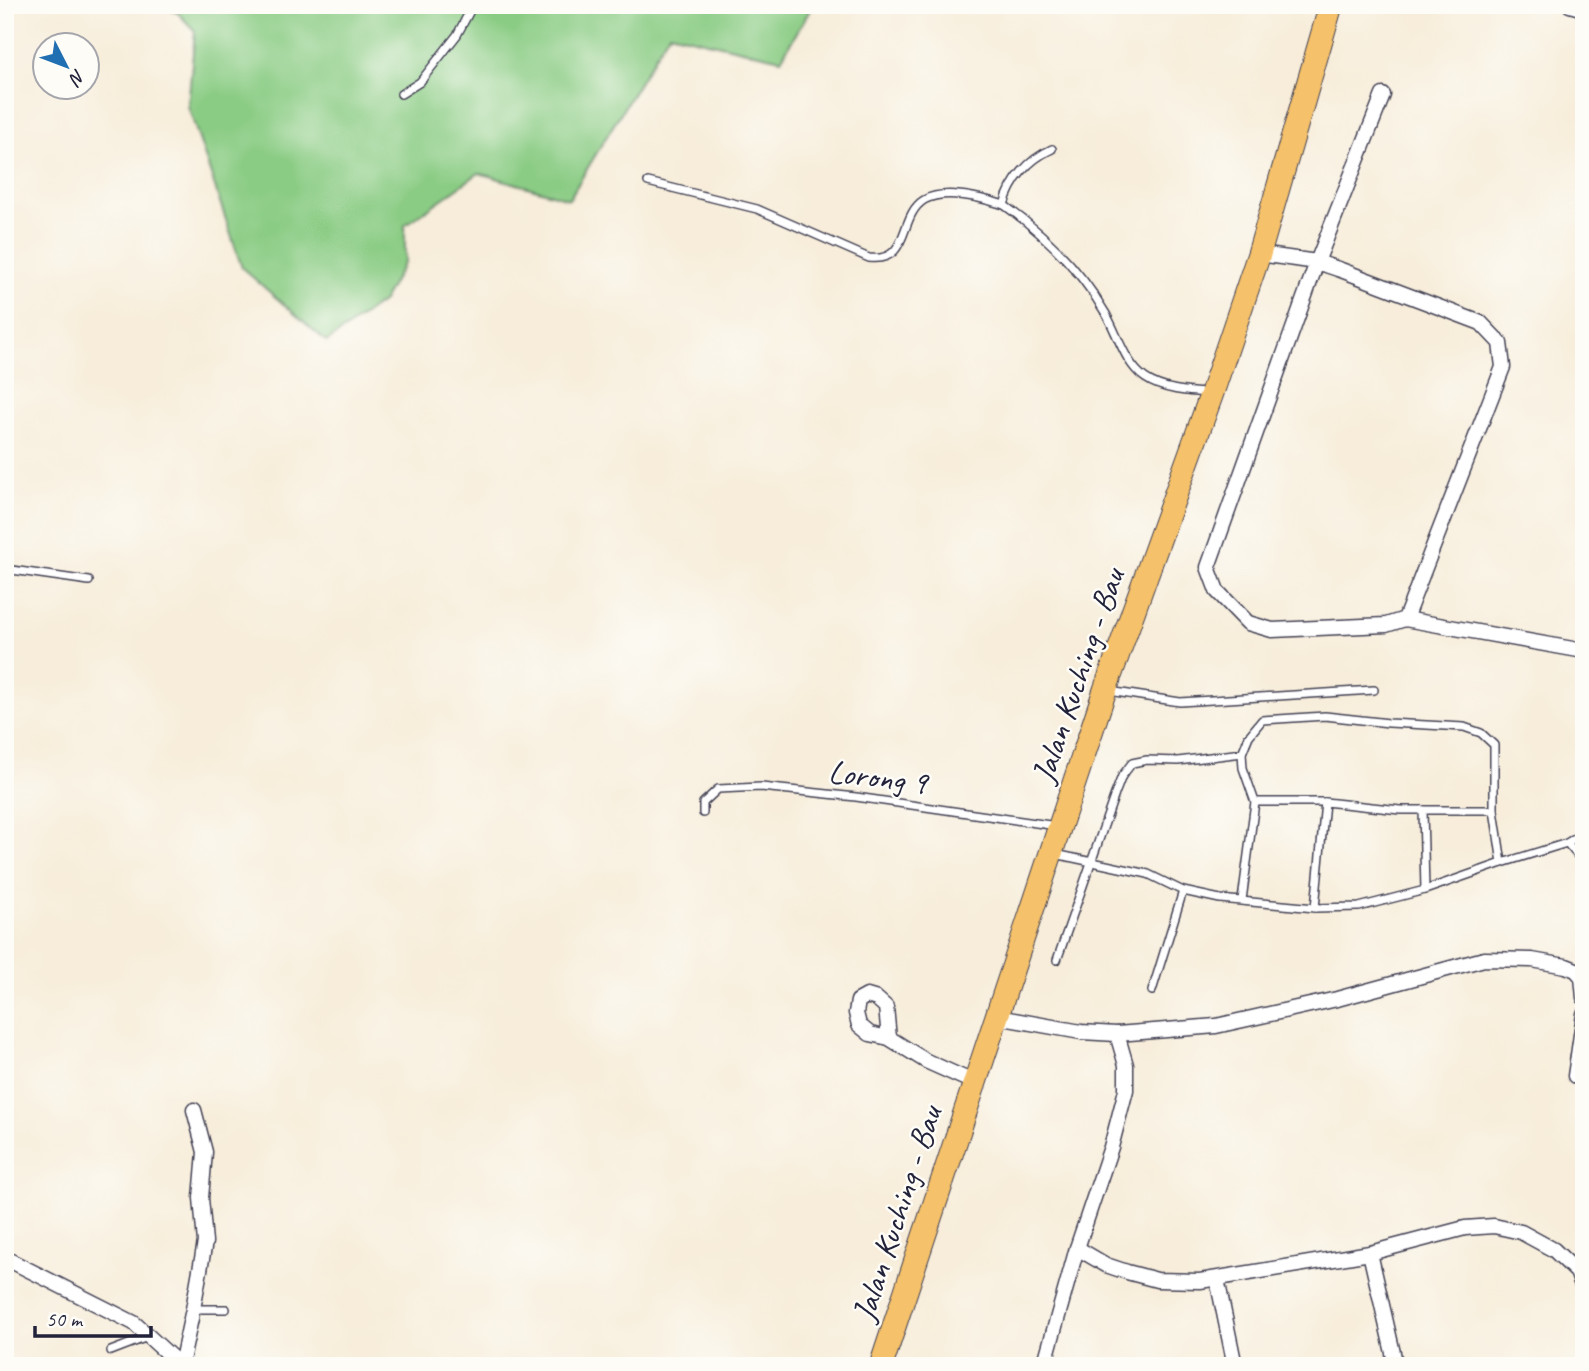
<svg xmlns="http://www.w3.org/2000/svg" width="1589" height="1371" font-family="Caveat,sans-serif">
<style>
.green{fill:#8acc84;stroke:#567760;stroke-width:2}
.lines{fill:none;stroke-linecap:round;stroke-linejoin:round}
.lane-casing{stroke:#424053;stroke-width:10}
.street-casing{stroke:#424053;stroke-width:17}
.primary-casing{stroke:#424053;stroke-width:25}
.lane{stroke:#fff;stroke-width:7}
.street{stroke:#fff;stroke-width:14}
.primary{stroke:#f5c16b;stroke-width:23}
.labels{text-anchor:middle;stroke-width:5;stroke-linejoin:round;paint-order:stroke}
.street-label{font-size:33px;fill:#22223b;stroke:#fdfcf7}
</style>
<rect width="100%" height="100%" fill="#fdfcf7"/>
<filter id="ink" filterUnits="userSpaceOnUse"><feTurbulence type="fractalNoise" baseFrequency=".0143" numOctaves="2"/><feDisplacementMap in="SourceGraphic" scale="14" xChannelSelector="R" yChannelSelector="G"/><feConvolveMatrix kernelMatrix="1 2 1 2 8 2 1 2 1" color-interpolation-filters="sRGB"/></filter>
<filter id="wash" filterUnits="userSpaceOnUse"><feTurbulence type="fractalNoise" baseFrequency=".00686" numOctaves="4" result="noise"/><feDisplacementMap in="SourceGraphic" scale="28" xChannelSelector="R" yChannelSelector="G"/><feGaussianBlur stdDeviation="1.57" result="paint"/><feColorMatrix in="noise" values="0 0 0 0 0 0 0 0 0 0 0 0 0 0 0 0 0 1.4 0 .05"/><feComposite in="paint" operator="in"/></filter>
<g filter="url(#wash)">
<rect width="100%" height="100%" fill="#f7edda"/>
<polygon class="green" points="146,5 813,5 781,59 669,33 569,199 479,173 405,225 405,261 383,301 327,342 242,268 188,106 195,31 176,11"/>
</g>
<g filter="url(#ink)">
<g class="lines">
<g class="lane-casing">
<g id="lane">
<polyline points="401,94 420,82 457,35 473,5"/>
<path d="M1052,149C1028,160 1011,180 1004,205C1046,235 1080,269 1106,314C1118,335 1125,364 1145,378C1162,390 1189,392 1208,393"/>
<path d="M648,182L757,209L869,258C911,263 898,216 924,200C945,188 982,198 1004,205"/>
<polyline points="5,569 89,581"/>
<polyline points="1109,691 1180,702 1374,690"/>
<polyline points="1242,753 1243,768 1255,802 1242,900"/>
<polyline points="1255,802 1325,802 1315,908"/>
<polyline points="1325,802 1400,810 1494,810"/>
<polyline points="1423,810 1425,890"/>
<polyline points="703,813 703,803 718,789 761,787 856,797 1057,826"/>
<polyline points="1567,843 1584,863"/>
<polyline points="1055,854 1148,874 1183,891 1220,899 1315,908 1359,907 1425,890 1502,863 1567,843 1584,832"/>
<polyline points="1057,960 1115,794 1122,776 1132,763 1147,760 1178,761 1242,753 1249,736 1262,720 1325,716 1389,723 1464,727 1481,733 1494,745 1494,810 1502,863"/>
<polyline points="1152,991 1183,891"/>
<polyline points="193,1309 226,1309"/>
<polyline points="111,1351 150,1336"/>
</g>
</g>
<g class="street-casing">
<g id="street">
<polyline points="1570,5 1584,9"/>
<polyline points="1259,254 1317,262 1341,270 1481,323 1500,343 1503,367 1405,619 1386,625 1272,630 1248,623 1217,591 1208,567 1317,262 1383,95"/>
<polyline points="1405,619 1584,651"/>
<polyline points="997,1017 1081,1032 1117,1034 1126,1065 1126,1090 1111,1147 1077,1248 1044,1366"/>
<polyline points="1117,1034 1216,1026 1337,999 1484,959 1532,960 1566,966 1576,970 1582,977 1584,998"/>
<polyline points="889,1038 886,1007 877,999 867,996 858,1001 856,1013 859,1025 870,1034 889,1038 926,1061 973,1082"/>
<polyline points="1575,1076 1584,1014"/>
<polyline points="1077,1248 1106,1265 1127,1272 1157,1280 1200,1281 1370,1253 1465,1228 1494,1226 1521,1232 1554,1250 1577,1272 1584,1290"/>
<polyline points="1370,1253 1396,1366"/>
<polyline points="5,1258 134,1323 181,1366"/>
<polyline points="1217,1279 1235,1366"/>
<polyline points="181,1365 193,1309 205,1242 201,1198 205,1152 194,1110"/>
</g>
</g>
<g class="primary-casing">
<polyline id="primary" points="881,1366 1105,690 1212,393 1259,254 1331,5"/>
</g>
<use href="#lane" class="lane"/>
<use href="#street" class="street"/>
<use href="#primary" class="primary"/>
</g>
</g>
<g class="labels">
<g class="street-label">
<text transform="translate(1077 675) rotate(-71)" y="12">Jalan Kuching - Bau</text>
<text transform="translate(878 776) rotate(7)" y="12">Lorong 9</text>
<text transform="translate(896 1213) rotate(-72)" y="12">Jalan Kuching - Bau</text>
</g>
</g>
<rect width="1589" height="1371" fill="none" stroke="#fdfcf7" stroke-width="28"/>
<g transform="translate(66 66) rotate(132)"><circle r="33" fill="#fdfcf7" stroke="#a5a5ac" stroke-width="2"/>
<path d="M0-5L12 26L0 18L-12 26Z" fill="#1f6fb2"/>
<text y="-10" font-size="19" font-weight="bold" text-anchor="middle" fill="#22223b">N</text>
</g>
<path d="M35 1326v10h116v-10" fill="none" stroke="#22223b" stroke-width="3.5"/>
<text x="46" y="1326" font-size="21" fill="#22223b" stroke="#fdfcf7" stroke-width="5" paint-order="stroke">50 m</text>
</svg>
